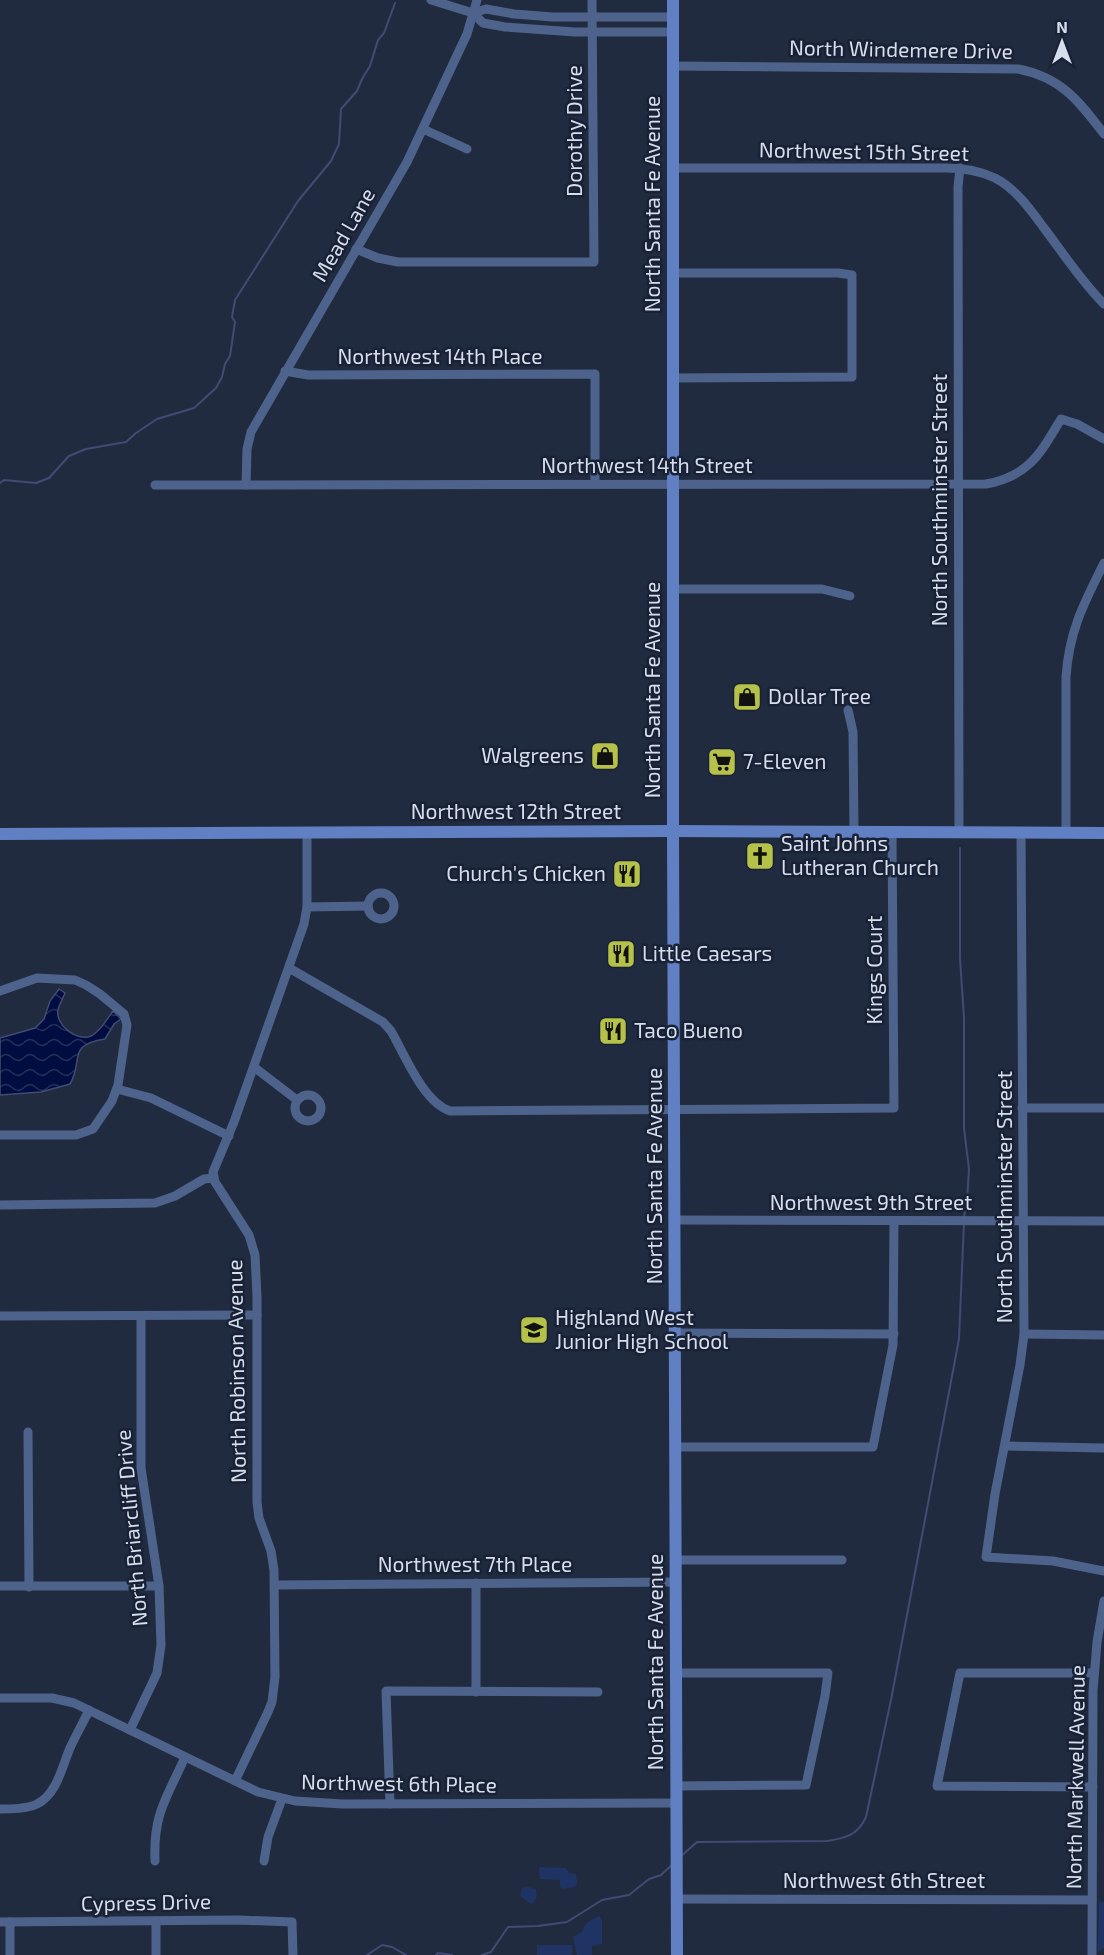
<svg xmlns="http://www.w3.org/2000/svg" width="1104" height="1955" font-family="'Exo 2',sans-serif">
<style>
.green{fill:#1f3464}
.water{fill:url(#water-waves);stroke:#414b73;stroke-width:1.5}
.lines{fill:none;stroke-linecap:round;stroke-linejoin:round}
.stream{stroke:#414b73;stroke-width:2}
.street{stroke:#4e638c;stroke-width:9}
.secondary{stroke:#6180c3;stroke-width:12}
.labels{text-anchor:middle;stroke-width:5;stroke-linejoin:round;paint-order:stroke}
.street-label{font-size:21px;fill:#d6ddeb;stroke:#182136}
.poi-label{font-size:21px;fill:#d6ddeb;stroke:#182136;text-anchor:start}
</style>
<defs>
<pattern id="water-waves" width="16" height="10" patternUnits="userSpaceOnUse" patternTransform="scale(1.5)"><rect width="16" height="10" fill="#010c40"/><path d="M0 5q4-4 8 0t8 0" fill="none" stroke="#252f5c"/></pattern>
</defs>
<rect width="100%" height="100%" fill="#212b40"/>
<g class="green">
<polygon points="539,1867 566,1868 569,1873 576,1874 577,1883 575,1887 562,1889 560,1886 560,1880 540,1879"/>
<path d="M528,1887L536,1889C537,1895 538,1900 531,1904L520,1896L522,1888Z"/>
<polygon points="1099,1902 1104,1902 1104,1948 1098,1952"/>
<path d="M599,1916L602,1920V1944L592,1946V1955H577L573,1937L583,1931C584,1922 591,1921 599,1916Z"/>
<rect x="537" y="1945" width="35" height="10"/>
</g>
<path class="water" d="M59,989L65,993C63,998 59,1005 58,1010C55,1025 77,1042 91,1036C100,1032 107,1019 113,1011L121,1019L114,1024L105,1039C66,1045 84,1060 70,1084L41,1092L0,1095V1038L35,1028L44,1019L50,1001Z"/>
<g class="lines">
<g class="stream">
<polyline points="0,483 4,480 36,483 49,478 69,456 86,449 126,442 136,433 157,419 194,408 216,388 222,377 225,364 230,356 235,322 232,317 235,300 298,201 331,161 339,144 341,109 357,91 362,79 370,66 378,40 384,33 395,3"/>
<polyline points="960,848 960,959 964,1018 964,1128 969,1169 967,1201 964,1216"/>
<path d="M681,1856L697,1842L827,1841C846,1838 858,1835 866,1817L891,1700L959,1339L964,1222"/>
<polyline points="367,1955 382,1945 392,1947 406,1955"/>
<polyline points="436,1955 438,1953 452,1955"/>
<polyline points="482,1955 491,1952 508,1927 538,1926 567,1922 602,1900 629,1895 649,1879 661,1875 673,1864"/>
</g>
<g class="street">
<polyline points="431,0 473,13 483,23 505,27 575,32 673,32"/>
<polyline points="473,13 486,9 514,14 553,17 673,17"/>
<path d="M673,66L1018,69C1061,77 1079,101 1104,134"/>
<polyline points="423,129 467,149"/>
<path d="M673,168H946C963,168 980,171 995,178C1016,189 1030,209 1044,228C1063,253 1081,281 1104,304"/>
<polyline points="356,249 378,258 398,262 594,262 592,0"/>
<polyline points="673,273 838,273 852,275 852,377 673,378"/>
<polyline points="285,371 308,375 595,374 595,484"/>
<path d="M155,485L986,484C1029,476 1040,454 1061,419L1077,424L1104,439"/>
<polyline points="246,485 247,449 251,432 407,162 467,34 477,0"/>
<polyline points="673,589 822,589 850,596"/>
<polyline points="848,710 853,732 854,831"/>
<polyline points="959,832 958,187 960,168"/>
<polyline points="1021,832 1024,1334 1020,1365 995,1494 986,1557 1053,1561 1104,1571"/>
<path d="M1066,833V677C1069,631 1084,603 1104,563"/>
<circle cx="381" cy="906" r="13"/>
<polyline points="307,907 368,906"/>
<path d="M289,968L383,1022L391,1031C405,1055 423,1102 450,1111L894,1108L892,832"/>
<polyline points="0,991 37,978 75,980 86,985 100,994 124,1014 127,1025 118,1085 112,1101 93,1129 76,1135 0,1135"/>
<polyline points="254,1067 297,1100"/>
<polyline points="117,1089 151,1098 229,1136"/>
<circle cx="308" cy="1108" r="13"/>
<polyline points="1022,1108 1104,1108"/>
<polyline points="0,1205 155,1203 175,1196 204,1179 213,1178"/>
<polyline points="674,1220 1104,1221"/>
<polyline points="0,1316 257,1315"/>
<polyline points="675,1333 894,1334"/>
<polyline points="1024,1334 1104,1335"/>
<polyline points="28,1432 29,1587"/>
<polyline points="1005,1446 1104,1448"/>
<polyline points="675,1447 873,1447 893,1345 894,1221"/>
<polyline points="676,1560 842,1560"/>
<polyline points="476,1583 476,1692"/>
<polyline points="275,1585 676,1582"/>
<polyline points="0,1586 159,1586"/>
<polyline points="676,1673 828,1673 825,1696 806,1785 676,1786"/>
<polyline points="0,1698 52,1698 74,1703 258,1792 295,1801 342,1804 676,1803"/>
<polyline points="130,1730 157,1673 161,1645 159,1586 141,1468 141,1316"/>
<polyline points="235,1781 268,1712 272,1702 275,1677 274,1570 271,1551 259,1518 257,1502 257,1296 255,1255 249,1235 215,1182 213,1172 234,1122 304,924 307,907 307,832"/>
<polyline points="1093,1787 937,1786 960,1673 1094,1673"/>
<polyline points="390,1804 386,1691 598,1692"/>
<path d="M0,1809C12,1809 26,1809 37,1804C57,1794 62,1767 70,1748C76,1735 83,1723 89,1710"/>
<path d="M155,1861C153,1813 167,1798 185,1757"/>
<polyline points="264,1861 268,1837 282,1799"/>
<polyline points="677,1899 1092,1900"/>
<polyline points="0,1922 238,1920 292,1922 293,1955"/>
<polyline points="10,1922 10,1955"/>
<polyline points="156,1955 156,1921"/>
<polyline points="1092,1955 1093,1691 1097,1642 1104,1601"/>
</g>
<g class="secondary">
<polyline points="673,0 673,831 677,1955"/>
<polyline points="0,834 673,831 1104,833"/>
</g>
</g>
<defs>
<g id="shop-square" transform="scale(1.5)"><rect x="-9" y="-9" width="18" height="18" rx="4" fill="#b6c149" stroke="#182136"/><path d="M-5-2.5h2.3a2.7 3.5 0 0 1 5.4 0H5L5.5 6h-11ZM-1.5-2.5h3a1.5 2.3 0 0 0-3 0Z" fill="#111"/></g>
<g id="supermarket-square" transform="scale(1.5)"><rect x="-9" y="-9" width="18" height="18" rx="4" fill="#b6c149" stroke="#182136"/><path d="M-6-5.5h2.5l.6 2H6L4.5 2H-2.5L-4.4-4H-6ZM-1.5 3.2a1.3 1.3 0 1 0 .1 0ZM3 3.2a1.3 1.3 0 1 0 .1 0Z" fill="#111"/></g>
<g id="church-square" transform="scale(1.5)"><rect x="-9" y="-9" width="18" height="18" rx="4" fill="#b6c149" stroke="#182136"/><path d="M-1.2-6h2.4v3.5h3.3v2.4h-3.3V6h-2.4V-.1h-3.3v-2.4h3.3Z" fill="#111"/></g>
<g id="restaurant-square" transform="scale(1.5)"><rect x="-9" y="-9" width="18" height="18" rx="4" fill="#b6c149" stroke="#182136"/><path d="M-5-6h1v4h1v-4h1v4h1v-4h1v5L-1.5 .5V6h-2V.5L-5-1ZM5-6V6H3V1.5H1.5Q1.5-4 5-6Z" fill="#111"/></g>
<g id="school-square" transform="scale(1.5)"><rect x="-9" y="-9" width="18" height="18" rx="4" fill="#b6c149" stroke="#182136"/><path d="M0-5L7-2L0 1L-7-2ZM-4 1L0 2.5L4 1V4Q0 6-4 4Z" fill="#111"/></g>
</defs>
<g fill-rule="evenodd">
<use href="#shop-square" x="747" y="697"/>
<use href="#shop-square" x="605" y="756"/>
<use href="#supermarket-square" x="722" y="762"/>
<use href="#church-square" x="760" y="856"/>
<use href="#restaurant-square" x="627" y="874"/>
<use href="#restaurant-square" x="621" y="954"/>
<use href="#restaurant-square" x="613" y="1031"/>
<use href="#school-square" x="534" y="1330"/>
</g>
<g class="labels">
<g class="street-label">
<text transform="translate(901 50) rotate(1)" y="7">North Windemere Drive</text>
<text transform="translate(575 131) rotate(-90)" y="7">Dorothy Drive</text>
<text transform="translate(864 152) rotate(1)" y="7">Northwest 15th Street</text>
<text transform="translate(653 204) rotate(-90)" y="7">North Santa Fe Avenue</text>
<text transform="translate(344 235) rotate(-60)" y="7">Mead Lane</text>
<text x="440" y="364">Northwest 14th Place</text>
<text x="647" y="473">Northwest 14th Street</text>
<text transform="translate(940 500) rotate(-90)" y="7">North Southminster Street</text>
<text transform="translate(653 690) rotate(-90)" y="7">North Santa Fe Avenue</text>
<text x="516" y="819">Northwest 12th Street</text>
<text transform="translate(875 970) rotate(-90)" y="7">Kings Court</text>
<text transform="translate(655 1176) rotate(-90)" y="7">North Santa Fe Avenue</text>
<text transform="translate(1005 1197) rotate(-90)" y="7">North Southminster Street</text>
<text x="871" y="1210">Northwest 9th Street</text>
<text transform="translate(237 1371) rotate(-91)" y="7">North Robinson Avenue</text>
<text transform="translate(132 1528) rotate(-95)" y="7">North Briarcliff Drive</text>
<text x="475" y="1572">Northwest 7th Place</text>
<text transform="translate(656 1662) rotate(-90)" y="7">North Santa Fe Avenue</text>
<text transform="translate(1076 1777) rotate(-89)" y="7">North Markwell Avenue</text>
<text transform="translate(399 1784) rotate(1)" y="7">Northwest 6th Place</text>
<text x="884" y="1888">Northwest 6th Street</text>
<text transform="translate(146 1903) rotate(-1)" y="7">Cypress Drive</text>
</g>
<g class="poi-label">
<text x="768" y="704">Dollar Tree</text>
<text x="584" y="763" text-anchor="end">Walgreens</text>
<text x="743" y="769">7-Eleven</text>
<text x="781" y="851">Saint Johns<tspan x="781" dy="24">Lutheran Church</tspan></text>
<text x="606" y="881" text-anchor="end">Church's Chicken</text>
<text x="642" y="961">Little Caesars</text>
<text x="634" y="1038">Taco Bueno</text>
<text x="555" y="1325">Highland West<tspan x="555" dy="24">Junior High School</tspan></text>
</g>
</g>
<g transform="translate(1062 42)" stroke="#182136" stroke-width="4.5" paint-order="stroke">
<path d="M0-4.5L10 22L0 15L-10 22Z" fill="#d6ddeb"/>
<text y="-9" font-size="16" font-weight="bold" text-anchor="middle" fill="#d6ddeb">N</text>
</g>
</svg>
